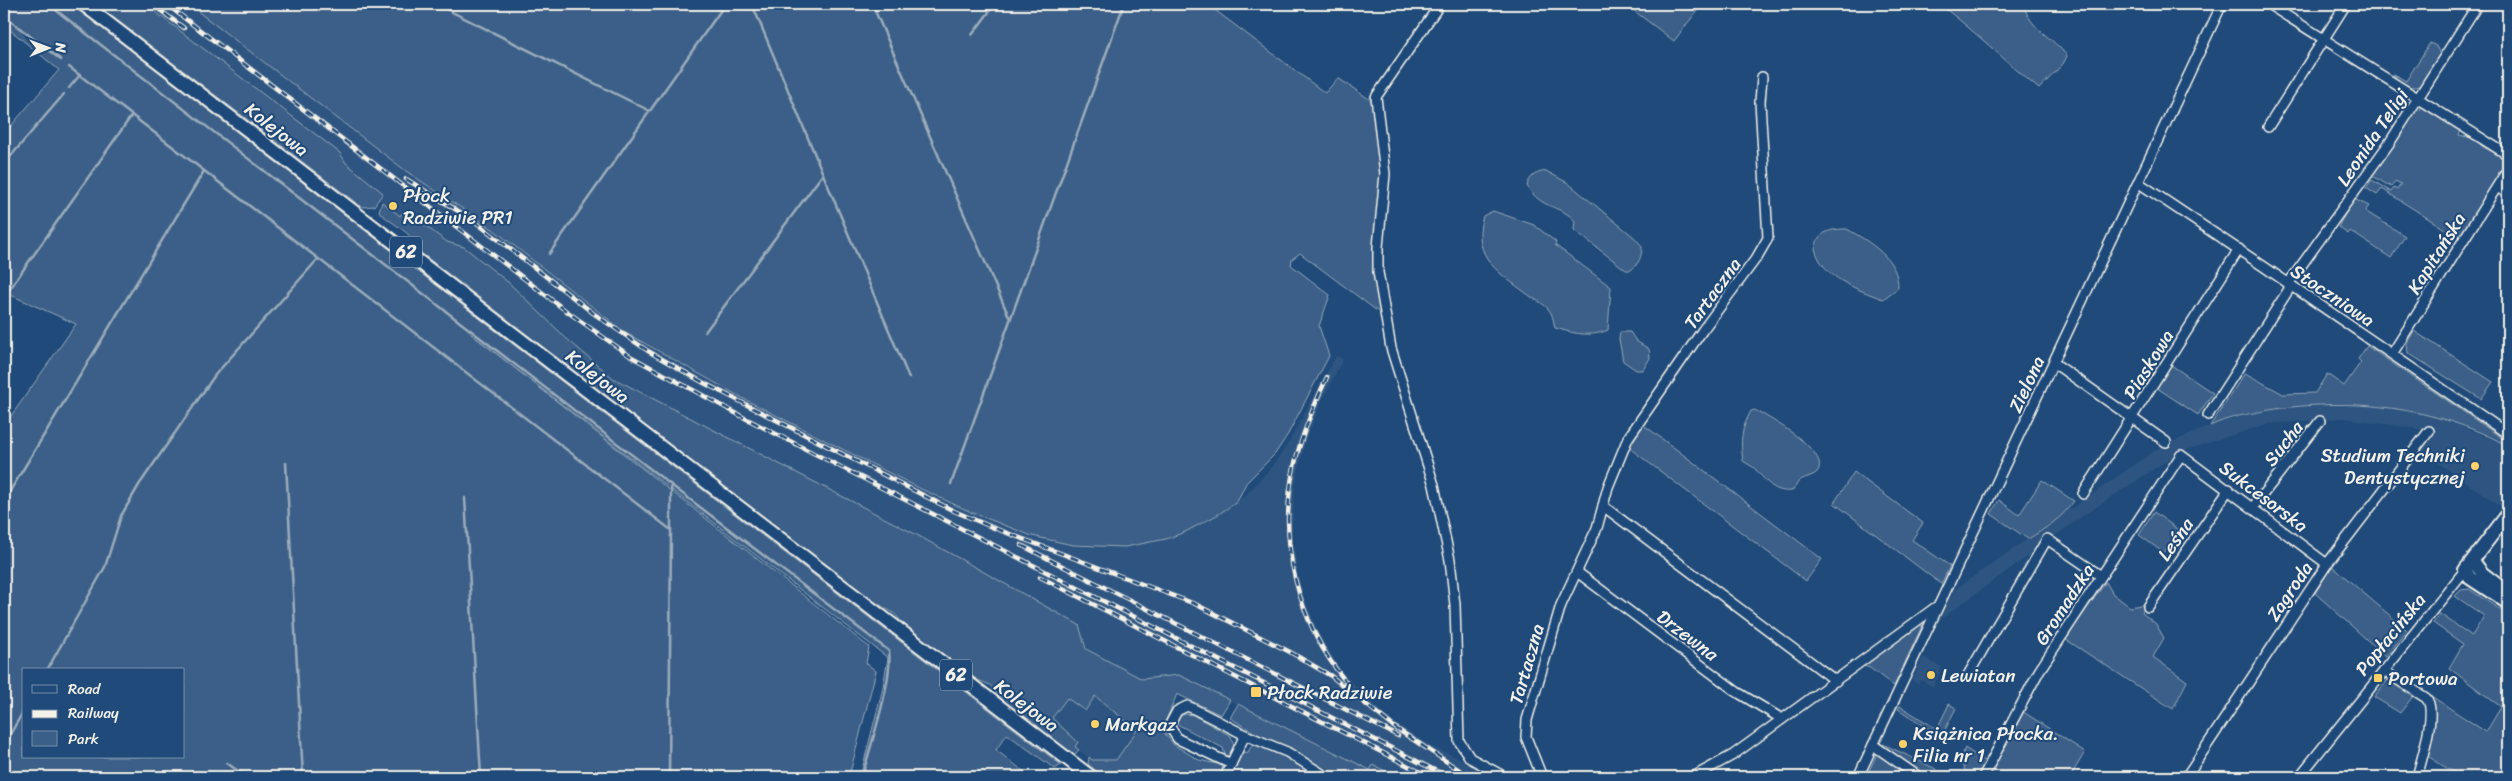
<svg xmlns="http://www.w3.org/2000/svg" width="2512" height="781" font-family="Sriracha,sans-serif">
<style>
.built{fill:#2d5581}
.green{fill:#3a5f88;stroke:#97a8b8;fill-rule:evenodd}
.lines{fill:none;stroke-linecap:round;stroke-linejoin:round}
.stream{stroke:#9cacbb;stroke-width:2.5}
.street-casing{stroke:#f4f1e8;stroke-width:12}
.primary-casing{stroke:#f4f1e8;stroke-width:16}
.street{stroke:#1f4a7a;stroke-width:9}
.primary{stroke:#1f4a7a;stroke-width:12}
.rail-casing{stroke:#f4f1e8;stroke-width:4.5}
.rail{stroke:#1f4a7a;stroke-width:2.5;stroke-dasharray:8;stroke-linecap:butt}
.poi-dot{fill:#ffd166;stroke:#1f4a7a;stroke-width:2}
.labels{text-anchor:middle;stroke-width:4;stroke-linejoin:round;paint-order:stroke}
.shield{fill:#1f4a7a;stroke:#b4bfc7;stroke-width:1}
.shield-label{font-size:18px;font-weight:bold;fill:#f4f1e8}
.street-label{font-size:19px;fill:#f4f1e8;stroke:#1f4a7a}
.poi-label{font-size:19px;fill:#f4f1e8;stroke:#1f4a7a;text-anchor:start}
</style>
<rect width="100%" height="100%" fill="#1f4a7a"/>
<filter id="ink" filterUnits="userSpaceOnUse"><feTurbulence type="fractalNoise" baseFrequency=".02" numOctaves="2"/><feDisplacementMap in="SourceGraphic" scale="10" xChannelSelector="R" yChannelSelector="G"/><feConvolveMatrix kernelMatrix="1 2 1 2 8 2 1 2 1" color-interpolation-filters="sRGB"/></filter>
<g filter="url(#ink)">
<g class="built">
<polygon points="145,4 188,4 406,171 494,230 626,333 677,363 921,489 973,513 1032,536 1073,545 1125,547 1145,543 1201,524 1217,515 1244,497 1271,468 1289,442 1333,361 1337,356 1343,359 1322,400 1305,442 1295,486 1292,532 1298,576 1304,597 1319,634 1330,652 1342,672 1367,698 1391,720 1432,747 1473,764 1496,777 1398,777 1373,765 1370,770 1179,675 1142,679 1086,649 1078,625 917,535 613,378 464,247 447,242 405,210 400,216 378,199 383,193 346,163 340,153"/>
<polygon points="2342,403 2386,407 2433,415 2508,446 2508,501 2503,508 2421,451 2435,432 2432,431 2344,418 2267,424 2183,451 2166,461 2083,516 1938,621 1954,590 2160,447 2217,423 2256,413 2296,406"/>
<polygon points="1923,657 1942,667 1933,687 1921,680 1918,684 1912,680"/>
<polygon points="1095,696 1137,730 1116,760 1092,760 1074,747 1078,741 1052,718 1067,698"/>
</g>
<g class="green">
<path d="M4,4H70L1061,765L1055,769L1007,734L996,750L1031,777H860L882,692L888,658L470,333L869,647L866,663L876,671L849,777H4V426L76,324L4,292V134L59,70L4,25ZM24,670H184V757H24Z"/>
<polygon points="96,4 145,4 340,153 346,163 383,193 374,206 363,207 359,205"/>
<polygon points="188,4 1207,4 1325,93 1338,78 1372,101 1382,167 1373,260 1381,314 1300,253 1292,259 1291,265 1330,295 1319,326 1329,356 1288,434 1275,454 1246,483 1237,502 1217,515 1185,532 1166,539 1125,547 1073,545 1032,536 973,513 921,489 746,400 626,333 494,230 406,171"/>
<polygon points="1625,4 1688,4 1697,11 1674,41"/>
<path d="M1939,4H2024C2027,27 2054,38 2067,56L2063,64L2039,89C2005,61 1974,30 1939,4Z"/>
<path d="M2430,43L2436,46L2441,56L2422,85C2412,90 2397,84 2393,74L2406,81Z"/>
<polygon points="2422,105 2453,125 2460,132 2459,135 2475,139 2483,147 2505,158 2504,160 2507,161 2508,165 2459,238 2382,189 2377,195 2366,188 2372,180 2391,192 2394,188 2397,190 2401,184 2395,181 2391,187 2371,175 2413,111 2420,110"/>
<path d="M1546,171L1568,183L1634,237L1642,246C1642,256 1639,264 1631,270H1626L1574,230L1575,221C1562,205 1541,210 1527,186C1530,175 1536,173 1546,171Z"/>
<polygon points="2354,199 2369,206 2365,211 2405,236 2391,258 2350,231 2348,234 2338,227"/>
<path d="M382,202L400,216L404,210L447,242L464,247L509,283L566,338L613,378L917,535L1079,625L1086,649L1142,679L1179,675L1230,700L1221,715L1177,694L1164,725L1165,734L1174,745L1199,760L1222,765L1223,771L1221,777H1104L1088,764L1089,757L1092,760H1116L1137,730L1095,696L1085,711L1067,698L1052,718L1078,742L1075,747L1079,750L1075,754L1069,753L1008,706L990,685L973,678L904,625L895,614L870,599L420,252C416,235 394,225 381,214L379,211Z"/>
<path d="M1493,211L1534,225L1556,242L1555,245L1611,287L1608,330C1590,338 1573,333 1555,328C1554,323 1553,317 1551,313C1546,304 1537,301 1530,296C1501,274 1470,258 1483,216Z"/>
<path d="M1847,229C1870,242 1899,259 1898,288L1883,299C1856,289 1823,278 1815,249C1818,231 1831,229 1847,229Z"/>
<polygon points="2414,331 2493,382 2481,399 2408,353 2407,343"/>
<polygon points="1620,332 1630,332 1636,341 1649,349 1650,358 1643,370 1636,370 1623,361 1619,339"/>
<path d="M2367,346L2508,442V446C2435,406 2350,397 2269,410C2249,414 2228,417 2210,426L2245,373L2283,394L2315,393L2327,374L2344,386L2361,362L2358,359Z"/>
<polygon points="2171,365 2213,393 2198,415 2157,388"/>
<path d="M1755,410C1768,417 1833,453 1817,472C1812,477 1804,477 1799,481C1797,484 1794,488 1792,491C1774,493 1767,482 1756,470C1753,466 1747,464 1743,461C1740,441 1741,429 1751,411Z"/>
<polygon points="1641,423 1822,559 1806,581 1628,447"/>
<polygon points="1854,472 1923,523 1912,540 1950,566 1941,584 1834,503"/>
<path d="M2042,480L2074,501C2062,518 2045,529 2028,539L1991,514L1999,500L2019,515Z"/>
<polygon points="2154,512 2180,531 2164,553 2139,535"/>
<polygon points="2332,566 2407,630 2386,657 2315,593"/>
<polygon points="2106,582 2113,594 2130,607 2141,605 2144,608 2142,613 2156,624 2164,638 2153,657 2187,681 2173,709 2065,639"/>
<polygon points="2469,589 2508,615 2508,777 2455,777 2456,774 2426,755 2434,711 2434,705 2428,694 2486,732 2501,707 2449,668 2463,644 2433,623 2440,614 2472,636 2484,616 2455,596 2461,590"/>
<polygon points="1921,623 1922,626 1894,686 1870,668 1861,665"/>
<polygon points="2389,678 2414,695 2400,713 2374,697"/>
<polygon points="1238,704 1370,770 1373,765 1398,777 1330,777 1230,718"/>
<polygon points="1949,704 1956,708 1943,734 1938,730 1934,732 1898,709 1900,706 1937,729"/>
<polygon points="2022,711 2085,752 2070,777 1988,777"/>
<polygon points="1186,714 1193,715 1231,736 1234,746 1230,756 1225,755 1223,748 1175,723 1179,716"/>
<polygon points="1255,740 1282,752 1323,777 1231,777 1242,753 1248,752"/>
<polygon points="1883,744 1936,769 1941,777 1926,777 1885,748"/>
<polygon points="1965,748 1987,763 1979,777 1968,777 1960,760"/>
<polygon points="1877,754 1911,777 1866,777"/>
</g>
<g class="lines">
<g class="stream">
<polyline points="48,4 671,485"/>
<polyline points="436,4 650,111"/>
<polyline points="725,4 726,4"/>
<polyline points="872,4 1010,319"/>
<polyline points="4,16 61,60"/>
<polyline points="972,35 995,4"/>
<polyline points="69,67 671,530 669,777"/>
<polyline points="69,88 80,75"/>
<polyline points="4,164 64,94"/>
<polyline points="823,174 909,378"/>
<polyline points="549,254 721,10"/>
<polyline points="9,290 132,115"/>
<polyline points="705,332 823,174 752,4"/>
<polyline points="286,463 303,777"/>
<polyline points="951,484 1124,4"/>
<polyline points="465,498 481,777"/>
<polyline points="4,501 204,171"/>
<path d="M671,530V485L889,651C893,680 870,747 862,777"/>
<polyline points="47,670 105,567 121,516 139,485 215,375 318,259"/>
<polyline points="4,745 24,710"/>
<polyline points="227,763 246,777"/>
</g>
<g class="street-casing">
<g id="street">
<polyline points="1440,4 1376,97 1385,174 1378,247 1378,272 1391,348 1434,485 1450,560 1455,605 1459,741 1470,758 1505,777"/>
<polyline points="2268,4 2508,155"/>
<polyline points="2268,127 2346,4"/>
<polyline points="2139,183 2263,266 2508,434"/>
<polyline points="2497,187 2508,194"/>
<polyline points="2288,284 2390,142 2478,4"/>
<polyline points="2392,354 2508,169"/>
<polyline points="2054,363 2166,442"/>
<polyline points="2208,415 2291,286"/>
<polyline points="2083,494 2239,249"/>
<polyline points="1603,506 1836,681"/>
<polyline points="2253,507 2320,421"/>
<polyline points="1577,572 1737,692 1782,719"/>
<polyline points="2148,607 2229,489"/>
<path d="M2384,671L2426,698C2438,710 2421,761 2417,777"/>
<polyline points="1968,675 2047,539 2101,576"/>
<polyline points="1873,745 1919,777"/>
<polyline points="1231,764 1245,735"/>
<polyline points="1225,777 1231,764 1178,739 1169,726 1177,711 1187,706 1192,708 1245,735 1287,752 1327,777"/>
<polyline points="1542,777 1526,737 1527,720 1561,605 1597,528 1608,487 1628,438 1702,331 1757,257 1768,238 1760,102 1762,77"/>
<polyline points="1693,777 1733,755 1936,607"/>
<polyline points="1858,777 2222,4"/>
<polyline points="1983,777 2039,671 2181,455 2327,564"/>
<polyline points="2186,777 2327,564 2429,431"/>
<polyline points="2299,777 2465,570"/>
</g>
</g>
<g class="primary-casing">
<g id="primary">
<polyline points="83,4 1091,777"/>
<polyline points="2508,514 2465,570 2470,578 2508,603"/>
<polyline points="2473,561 2482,573 2508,593"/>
</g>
</g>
<use href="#street" class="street"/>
<use href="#primary" class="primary"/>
<g class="rail-casing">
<g id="rail">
<polyline points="152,4 184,28"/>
<polyline points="166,4 565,310 630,356 741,416 1448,777"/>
<polyline points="406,179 473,220 593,313 648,351 704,383 954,511 994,528 1195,604 1290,652 1331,676 1394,727 1470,777"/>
<path d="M1327,377C1314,406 1301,436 1294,467C1277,542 1298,623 1346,682"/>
<polyline points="1021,545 1398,736"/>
<polyline points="1040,577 1430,777"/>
</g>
</g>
<use href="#rail" class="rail"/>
</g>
</g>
<g class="poi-dot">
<circle cx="393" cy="206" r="5"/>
<circle cx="2475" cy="466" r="5"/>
<circle cx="1931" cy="675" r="5"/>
<rect x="2373" y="673" width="10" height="10" rx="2.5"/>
<rect x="1250" y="686" width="12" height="12" rx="2.5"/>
<circle cx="1095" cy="724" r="5"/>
<circle cx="1903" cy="744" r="5"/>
</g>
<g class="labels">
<g class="shield">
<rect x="390" y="236.5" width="32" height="31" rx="4"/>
<rect x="940" y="659.5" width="32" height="31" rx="4"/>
</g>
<g class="shield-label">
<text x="406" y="258">62</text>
<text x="956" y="681">62</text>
</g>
<g class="street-label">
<text transform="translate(277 129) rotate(38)" y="7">Kolejowa</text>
<text transform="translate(2372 137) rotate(-56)" y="7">Leonida Teligi</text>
<text transform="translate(2436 253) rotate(-58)" y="7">Kapitańska</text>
<text transform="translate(1712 293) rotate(-54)" y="7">Tartaczna</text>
<text transform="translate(2333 295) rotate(34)" y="7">Stoczniowa</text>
<text transform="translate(2148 364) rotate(-58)" y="7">Piaskowa</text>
<text transform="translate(598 376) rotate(38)" y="7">Kolejowa</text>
<text transform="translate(2026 384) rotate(-65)" y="7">Zielona</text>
<text transform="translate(2283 443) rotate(-52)" y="7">Sucha</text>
<text transform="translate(2264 496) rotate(37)" y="7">Sukcesorska</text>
<text transform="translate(2175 539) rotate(-55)" y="7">Leśna</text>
<text transform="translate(2289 591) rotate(-56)" y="7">Zagroda</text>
<text transform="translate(2064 604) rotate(-57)" y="7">Gromadzka</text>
<text transform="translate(2390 634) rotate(-51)" y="7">Popłacińska</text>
<text transform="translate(1688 635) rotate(37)" y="7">Drzewna</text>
<text transform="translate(1526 664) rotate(-74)" y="7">Tartaczna</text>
<text transform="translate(1027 705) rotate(37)" y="7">Kolejowa</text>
</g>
<g class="poi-label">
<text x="403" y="202">Płock<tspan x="403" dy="22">Radziwie PR1</tspan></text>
<text x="2465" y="462" text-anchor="end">Studium Techniki<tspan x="2465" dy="22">Dentystycznej</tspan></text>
<text x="1941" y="682">Lewiatan</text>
<text x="2388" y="685">Portowa</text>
<text x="1267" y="699">Płock Radziwie</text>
<text x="1105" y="731">Markgaz</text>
<text x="1913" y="740">Książnica Płocka.<tspan x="1913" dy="22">Filia nr 1</tspan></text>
</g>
</g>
<rect width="2512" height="781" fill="none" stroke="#1f4a7a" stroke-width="20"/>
<rect x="10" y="10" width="2492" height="761" fill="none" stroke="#f4f1e8" stroke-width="2" filter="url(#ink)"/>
<rect x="22" y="668" width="162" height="90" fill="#1f4a7a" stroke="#748da6"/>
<rect x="32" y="685" width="25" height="8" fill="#1f4a7a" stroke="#748da6"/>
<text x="68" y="694" font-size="15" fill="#f4f1e8">Road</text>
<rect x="32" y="710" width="25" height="8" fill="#f4f1e8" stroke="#748da6"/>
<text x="68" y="718" font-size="15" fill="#f4f1e8">Railway</text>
<rect x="32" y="731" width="25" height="15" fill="#3a5f88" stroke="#748da6"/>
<text x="68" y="744" font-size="15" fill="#f4f1e8">Park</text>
<g transform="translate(48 48) rotate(89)" stroke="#1f4a7a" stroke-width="4" paint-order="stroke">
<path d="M0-4L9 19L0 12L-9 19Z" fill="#f4f1e8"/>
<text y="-8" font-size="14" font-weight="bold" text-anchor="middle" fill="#f4f1e8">N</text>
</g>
</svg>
